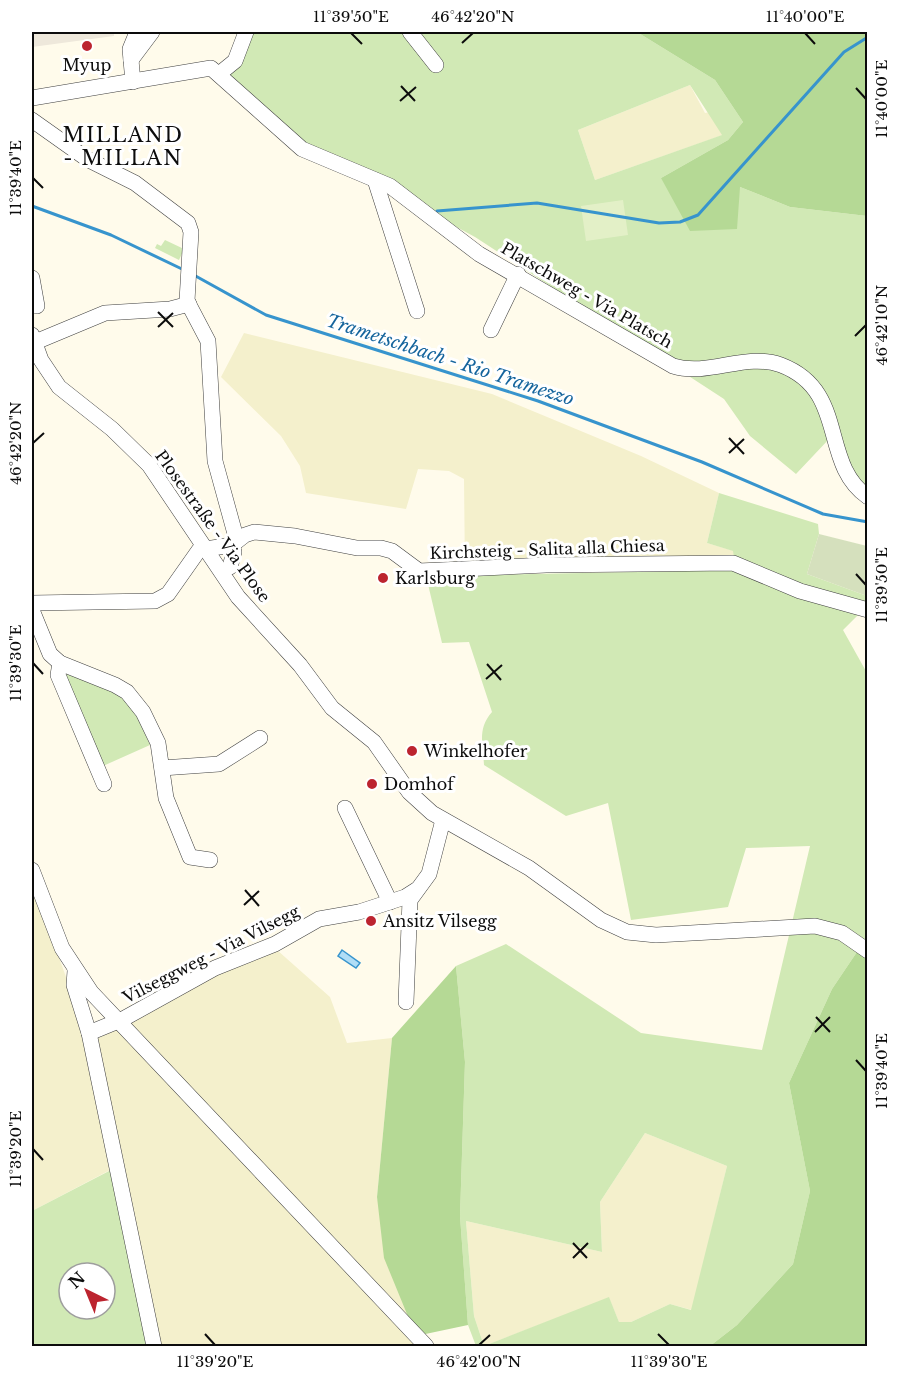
<svg xmlns="http://www.w3.org/2000/svg" width="899" height="1378" font-family="'Libre Baskerville',serif">
<style>
.farmland{fill:#f4f0cc}
.green{fill:#d1e9b5;fill-rule:evenodd}
.forest{fill:#b5d995}
.cemetery{fill:#d5e0bd}
.pitch{fill:#e3f0c7}
.plaza{fill:#eee8db}
.water{fill:#b0ddf6;stroke:#3794cd;stroke-width:1.5}
.lines{fill:none;stroke-linecap:round;stroke-linejoin:round}
.stream{stroke:#3794cd;stroke-width:3}
.minor-casing{stroke:#3f3f3f;stroke-width:16}
.minor{stroke:#fff;stroke-width:15}
.ticks{fill:none;stroke:#0c0c0c;stroke-width:2}
.poi-dot{fill:#bc242f;stroke:#fff;stroke-width:2}
.labels{text-anchor:middle;stroke-width:6;stroke-linejoin:round;paint-order:stroke}
.poi-label{font-size:16px;fill:#0c0c0c;stroke:#fff;text-anchor:start}
.street-label{font-size:16px;fill:#0c0c0c;stroke:#fff}
.water-label{font-size:18px;font-style:italic;fill:#16659d;stroke:#fff}
.quarter-label{font-size:20px;letter-spacing:1.5px;fill:#0c0c0c;stroke:#fff}
.neatline{fill:none;stroke:#0c0c0c;stroke-width:2}
.ticks-label{font-size:15px;text-anchor:middle;fill:#0c0c0c}
</style>
<rect width="100%" height="100%" fill="#fffbeb"/>
<g class="farmland">
<polygon points="690,85 705,113 710,112 723,135 595,180 578,130"/>
<polygon points="244,333 492,394 641,456 719,493 707,543 734,551 736,570 465,574 464,479 449,471 418,469 406,509 306,493 300,466 281,436 221,377"/>
<polygon points="32,883 66,977 84,1046 217,973 277,950 330,997 347,1043 392,1038 377,1197 416,1336 411,1341 416,1346 149,1346 110,1170 32,1211"/>
<polygon points="645,1133 727,1166 692,1310 670,1304 631,1322 619,1322 609,1298 484,1346 474,1316 466,1221 602,1252 600,1202"/>
</g>
<g class="green">
<path d="M250,32H637L715,80L743,122L728,140L661,178L740,187L790,207L867,216V490L830,438L796,474L750,436L724,399L475,237L300,142L228,76ZM690,85L722,135L595,180L578,130Z"/>
<polygon points="165,240 184,249 179,260 155,248 157,244 161,246"/>
<path d="M719,493L818,524L819,534L807,574L867,596V615H858L843,630L867,673V937L832,989L789,1083L810,1191L793,1264L737,1325L710,1346H476L468,1325L460,1216L465,1062L456,966L506,944L641,1033L762,1050L810,846L746,848L728,907L631,920L608,803L566,816L484,765C483,744 477,729 492,712L469,642L442,643L426,576L736,570L733,551L707,543ZM645,1133L727,1166L691,1310L670,1304L631,1322H619L609,1297L484,1346L474,1316L466,1221L602,1252L600,1202Z"/>
<path d="M67,673C118,694 128,689 150,745L103,766L65,679Z"/>
<path d="M111,1170L149,1346H32V1211ZM69,1273H105V1309H69Z"/>
</g>
<g class="forest">
<polygon points="637,32 867,32 867,216 790,207 740,187 737,229 690,231 661,178 728,140 743,122 715,80"/>
<polygon points="867,937 867,1346 710,1346 737,1325 793,1264 810,1191 789,1083 832,989"/>
<polygon points="456,966 465,1062 460,1216 468,1325 416,1336 384,1258 377,1197 392,1038"/>
</g>
<polygon class="cemetery" points="819,534 867,546 867,596 807,574"/>
<polygon class="pitch" points="623,200 628,235 586,241 581,206"/>
<polygon class="plaza" points="32,32 114,32 114,36 32,47"/>
<polygon class="water" points="342,950 360,963 356,968 338,956"/>
<g class="lines">
<g class="stream">
<polyline points="32,206 111,235 184,270"/>
<polyline points="437,211 537,203 659,223 680,222 698,215 844,52 868,37"/>
<polyline points="192,274 266,315 538,401 702,462 823,514 868,522"/>
</g>
<g class="minor-casing">
<g id="minor">
<polyline points="410,32 436,65"/>
<polyline points="131,60 152,32"/>
<polyline points="219,74 235,61 246,32"/>
<polyline points="133,82 130,49 137,32"/>
<path d="M32,98L211,68L302,149L390,186L479,254L673,366C710,377 745,352 781,365C849,391 819,463 868,497"/>
<polyline points="32,120 87,159 135,183 188,223 191,232 187,301 208,341 215,461 237,541"/>
<polyline points="375,180 417,311"/>
<polyline points="32,278 37,306"/>
<polyline points="491,330 518,274"/>
<polyline points="32,335 41,360 59,387 112,429 149,465 238,597 300,665 332,708 374,742 409,792 432,813 529,868 601,920 627,932 656,935 815,926 842,933 868,951"/>
<polyline points="33,343 105,313 170,309 189,304"/>
<polyline points="230,567 234,552 232,545"/>
<polyline points="32,603 155,601 168,594 199,550 232,545 245,535 254,532 295,536 357,548 381,548 392,551 419,571 546,565 733,563 800,591 868,610"/>
<polyline points="32,610 50,654 60,663 115,685 127,692 143,712 158,743 166,798 190,857 210,860"/>
<polyline points="60,663 58,675 104,784"/>
<polyline points="162,768 219,764 260,738"/>
<polyline points="345,808 390,902"/>
<polyline points="32,870 62,948 91,992 426,1346"/>
<polyline points="75,971 74,985 89,1033 154,1346"/>
<polyline points="406,1002 410,900 429,874 443,820"/>
<polyline points="89,1033 123,1019 215,968 275,944 319,919 359,912 405,897 416,890"/>
</g>
</g>
<use href="#minor" class="minor"/>
</g>
<path class="ticks" d="M351,33L362,44M805,33L815,44M462,43L473,33M401,86L415,101M856,88L866,99M400,101L416,87M33,178L43,188M158,312L173,327M158,327L173,313M855,336L866,325M729,438L744,454M33,443L44,433M729,453L744,439M856,574L866,585M33,663L43,674M487,664L501,680M486,679L502,665M245,890L259,906M244,905L259,891M816,1017L830,1032M815,1032L830,1017M856,1060L866,1071M33,1149L43,1160M573,1243L587,1258M573,1258L588,1243M205,1334L215,1345M658,1334L669,1345M479,1345L490,1335"/>
<g class="poi-dot">
<circle cx="87" cy="46" r="6"/>
<circle cx="383" cy="578" r="6"/>
<circle cx="412" cy="751" r="6"/>
<circle cx="372" cy="784" r="6"/>
<circle cx="371" cy="921" r="6"/>
</g>
<g class="labels">
<g class="poi-label">
<text x="87" y="71" text-anchor="middle">Myup</text>
<text x="395" y="584">Karlsburg</text>
<text x="424" y="757">Winkelhofer</text>
<text x="384" y="790">Domhof</text>
<text x="383" y="927">Ansitz Vilsegg</text>
</g>
<g class="street-label">
<text transform="translate(587 295) rotate(30)" y="6">Platschweg - Via Platsch</text>
<text transform="translate(213 526) rotate(54)" y="6">Plosestraße - Via Plose</text>
<text transform="translate(547 549) rotate(-2)" y="6">Kirchsteig - Salita alla Chiesa</text>
<text transform="translate(211 954) rotate(-27)" y="6">Vilseggweg - Via Vilsegg</text>
</g>
<g class="water-label">
<text transform="translate(450 360) rotate(18)" y="6">Trametschbach - Rio Tramezzo</text>
</g>
<g class="quarter-label">
<text x="123" y="142">MILLAND<tspan x="123" dy="23">- MILLAN</tspan></text>
</g>
</g>
<rect width="899" height="1378" fill="none" stroke="#ffffff" stroke-width="66"/>
<g transform="translate(87 1291) rotate(317)"><circle r="28" fill="#ffffff" stroke="#9e9e9e" stroke-width="1.5"/>
<path d="M0-4.5L10 22L0 15L-10 22Z" fill="#bc242f"/>
<text y="-9" font-size="16" font-weight="bold" text-anchor="middle" fill="#0c0c0c">N</text>
</g>
<rect x="33" y="33" width="833" height="1312" class="neatline"/>
<g class="ticks-label">
<text x="351" y="22">11°39'50"E</text>
<text x="473" y="22">46°42'20"N</text>
<text x="805" y="22">11°40'00"E</text>
<text transform="translate(882 99) rotate(-90)" y="5">11°40'00"E</text>
<text transform="translate(16 178) rotate(-90)" y="5">11°39'40"E</text>
<text transform="translate(882 325) rotate(-90)" y="5">46°42'10"N</text>
<text transform="translate(16 443) rotate(-90)" y="5">46°42'20"N</text>
<text transform="translate(882 585) rotate(-90)" y="5">11°39'50"E</text>
<text transform="translate(16 663) rotate(-90)" y="5">11°39'30"E</text>
<text transform="translate(882 1071) rotate(-90)" y="5">11°39'40"E</text>
<text transform="translate(16 1149) rotate(-90)" y="5">11°39'20"E</text>
<text x="215" y="1367">11°39'20"E</text>
<text x="479" y="1367">46°42'00"N</text>
<text x="669" y="1367">11°39'30"E</text>
</g>
</svg>
